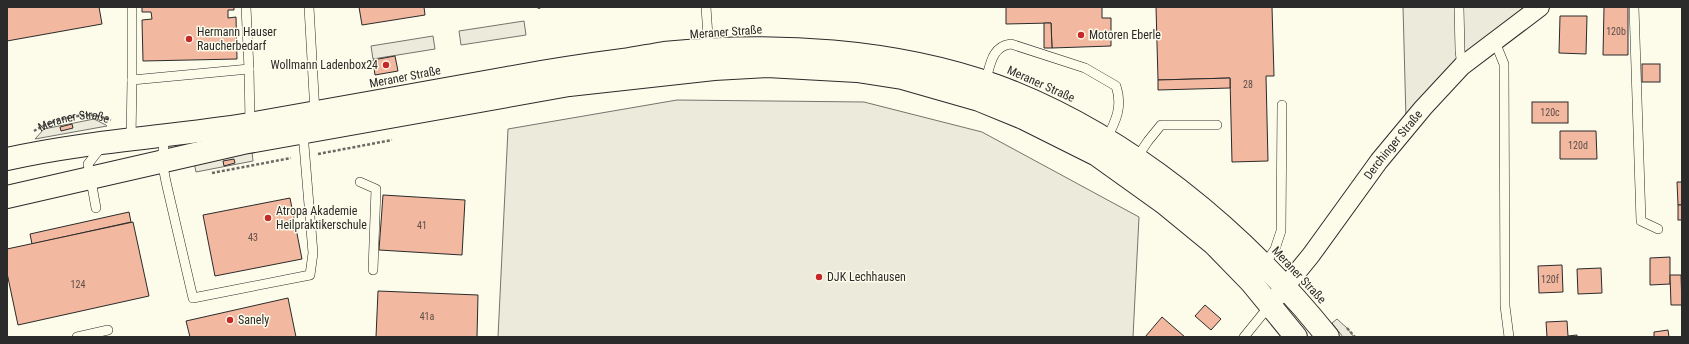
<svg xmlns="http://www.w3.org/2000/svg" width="1689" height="344" font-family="'Roboto Condensed',sans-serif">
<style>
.green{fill:#ecebdb;stroke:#74746e}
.parking{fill:#eceadb;stroke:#74746e}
.building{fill:#f2b8a0;stroke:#2b2b2b}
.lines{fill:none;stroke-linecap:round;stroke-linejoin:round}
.service-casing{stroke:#2b2b2b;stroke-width:10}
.minor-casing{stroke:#2b2b2b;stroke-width:20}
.secondary-casing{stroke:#2b2b2b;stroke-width:24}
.path{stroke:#6a6964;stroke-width:2.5;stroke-dasharray:3 2;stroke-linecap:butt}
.service{stroke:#fdfbea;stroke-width:9}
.minor{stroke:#fdfbea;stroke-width:18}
.secondary{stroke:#fdfbea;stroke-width:22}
.poi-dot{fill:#c62828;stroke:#fdfbea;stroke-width:1.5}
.labels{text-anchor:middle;stroke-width:3;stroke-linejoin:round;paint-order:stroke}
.number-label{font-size:10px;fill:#5d4e48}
.poi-label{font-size:12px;fill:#2b2b2b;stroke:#fdfbea;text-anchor:start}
.street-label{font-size:12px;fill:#2b2b2b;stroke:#fdfbea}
</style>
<rect width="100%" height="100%" fill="#fdfbea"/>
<g class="green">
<polygon points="1403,7 1540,7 1406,119"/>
<polygon points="677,100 864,102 982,132 1139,217 1133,337 498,337 508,129"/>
</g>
<g class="parking">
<polygon points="524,21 526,35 461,45 459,31"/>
<polygon points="433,36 435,49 373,59 371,46"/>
<polygon points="94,119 106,125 107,126 35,139 44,129"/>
<polygon points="252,151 253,161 196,172 194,162"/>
<polygon points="1337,319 1347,328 1354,337 1343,337 1332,323"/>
</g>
<g class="building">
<polygon points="7,7 99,7 102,24 7,41"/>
<polygon points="142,7 234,7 234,10 228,10 228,18 236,17 237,59 143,61 142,20 152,19 151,12 142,12"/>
<polygon points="359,7 424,7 425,15 362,25"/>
<polygon points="1006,7 1102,7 1102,18 1111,18 1111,46 1052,48 1051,23 1006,24"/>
<polygon points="1156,7 1272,7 1274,76 1266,76 1268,161 1232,162 1230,78 1158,80"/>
<polygon points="1604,7 1628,7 1628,55 1603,55"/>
<polygon points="1560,16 1587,16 1586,54 1559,53"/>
<polygon points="1044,23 1051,23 1052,48 1044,48"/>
<polygon points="395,56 398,71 375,75 373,60"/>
<rect x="1642" y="64" width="18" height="18"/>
<polygon points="1230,78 1230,88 1158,90 1158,80"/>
<rect x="1532" y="102" width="36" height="21"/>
<polygon points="72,124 73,128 61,131 60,127"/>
<polygon points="1560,131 1596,131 1597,159 1560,159"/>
<polygon points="234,159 235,163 224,166 223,161"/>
<polygon points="1677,182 1682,182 1682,205 1678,205"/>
<polygon points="383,195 465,200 462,255 379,250"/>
<polygon points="290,198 302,259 215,276 203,215"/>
<rect x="1678" y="205" width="4" height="15"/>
<polygon points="129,212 131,222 32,244 30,234"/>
<polygon points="133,222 149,296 18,325 7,273 7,249"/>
<polygon points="1670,257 1670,284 1650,285 1650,258"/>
<polygon points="1562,265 1563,292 1539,293 1538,266"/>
<polygon points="1601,268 1602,293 1578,294 1577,269"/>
<polygon points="1670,275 1681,275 1682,305 1671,305"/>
<polygon points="378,291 478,295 477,337 376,337"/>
<polygon points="288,298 296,337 190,337 186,321"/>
<polygon points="1205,305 1221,319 1211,330 1195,316"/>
<polygon points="1162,317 1185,337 1145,337"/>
<polygon points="1567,321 1568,336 1577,335 1577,337 1542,337 1547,337 1546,322"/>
<polygon points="1668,330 1669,337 1654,337 1654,332"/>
</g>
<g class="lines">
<g class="service-casing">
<g id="service">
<polyline points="132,7 132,80 249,69"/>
<polyline points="246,7 249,69 250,123"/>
<polyline points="309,7 315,113"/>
<polyline points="706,7 709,51"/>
<polyline points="1459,7 1460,51 1462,66"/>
<polyline points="1634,7 1641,221 1658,229"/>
<polyline points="1495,42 1504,64 1505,306 1509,337"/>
<path d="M985,83C990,67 991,46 1011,44L1085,68L1116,86C1123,106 1116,121 1106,140"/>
<polyline points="165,135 162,161 166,182 193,298 310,275 313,253 303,133"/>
<polyline points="131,139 132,80"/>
<polyline points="1136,159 1148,141 1161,125 1217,125"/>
<polyline points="360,182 376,189 373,270"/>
<polyline points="96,208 88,164 102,146"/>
<polyline points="1264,265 1275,249 1281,231 1282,105"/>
<polyline points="77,337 108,330"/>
<polyline points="1244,337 1270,305"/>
</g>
</g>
<g class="minor-casing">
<g id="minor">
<path id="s2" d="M1276,298L1311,255L1379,161L1423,108L1462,66L1540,7"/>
</g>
</g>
<g class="secondary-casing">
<g id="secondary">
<path d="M7,159C87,141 169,137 250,124C336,109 421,93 507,78C546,71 584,65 623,60C637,58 651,55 664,53C773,42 894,49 997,86C1126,134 1243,231 1328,337"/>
<polyline points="7,197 243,143 569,85 714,69 767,66 857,71 902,78 979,100 1023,118 1097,155 1164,203 1214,244 1251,282 1296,337"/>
</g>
</g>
<g class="path">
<polyline points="539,7 539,9"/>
<path id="s1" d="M34,131C50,121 73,115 92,115C99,116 105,118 111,120"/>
<polyline points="318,154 392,140"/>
<polyline points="212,173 291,158"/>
<polyline points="1347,328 1355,337"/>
</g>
<use href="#service" class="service"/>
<use href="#minor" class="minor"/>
<use href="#secondary" class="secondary"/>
</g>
<g class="poi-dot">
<circle cx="1081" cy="35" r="4"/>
<circle cx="189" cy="39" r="4"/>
<circle cx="386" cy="65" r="4"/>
<circle cx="268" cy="218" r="4"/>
<circle cx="819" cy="277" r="4"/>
<circle cx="230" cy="320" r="4"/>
</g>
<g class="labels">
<g class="number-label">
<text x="1616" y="35">120b</text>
<text x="1248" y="88">28</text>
<text x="1550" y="116">120c</text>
<text x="1578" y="149">120d</text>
<text x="422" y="229">41</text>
<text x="253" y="241">43</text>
<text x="1550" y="283">120f</text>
<text x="78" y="288">124</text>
<text x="427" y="320">41a</text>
</g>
<g class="poi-label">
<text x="197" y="36">Hermann Hauser<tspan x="197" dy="14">Raucherbedarf</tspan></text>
<text x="1089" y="39">Motoren Eberle</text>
<text x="378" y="69" text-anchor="end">Wollmann Ladenbox24</text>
<text x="276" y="215">Atropa Akademie<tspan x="276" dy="14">Heilpraktikerschule</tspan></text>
<text x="827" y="281">DJK Lechhausen</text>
<text x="238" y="324">Sanely</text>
</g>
<g class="street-label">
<text transform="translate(726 32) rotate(-4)" y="4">Meraner Straße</text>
<text transform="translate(405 77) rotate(-11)" y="4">Meraner Straße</text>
<text transform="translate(1041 84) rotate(24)" y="4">Meraner Straße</text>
<text dy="4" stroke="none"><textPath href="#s1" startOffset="42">Meraner Straße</textPath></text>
<text dy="4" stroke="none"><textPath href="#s2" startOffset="193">Derchinger Straße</textPath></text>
<text transform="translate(1299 275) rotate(47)" y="4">Meraner Straße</text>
</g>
</g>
<rect width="1689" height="344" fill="none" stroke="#2b2b2b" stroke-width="16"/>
</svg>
